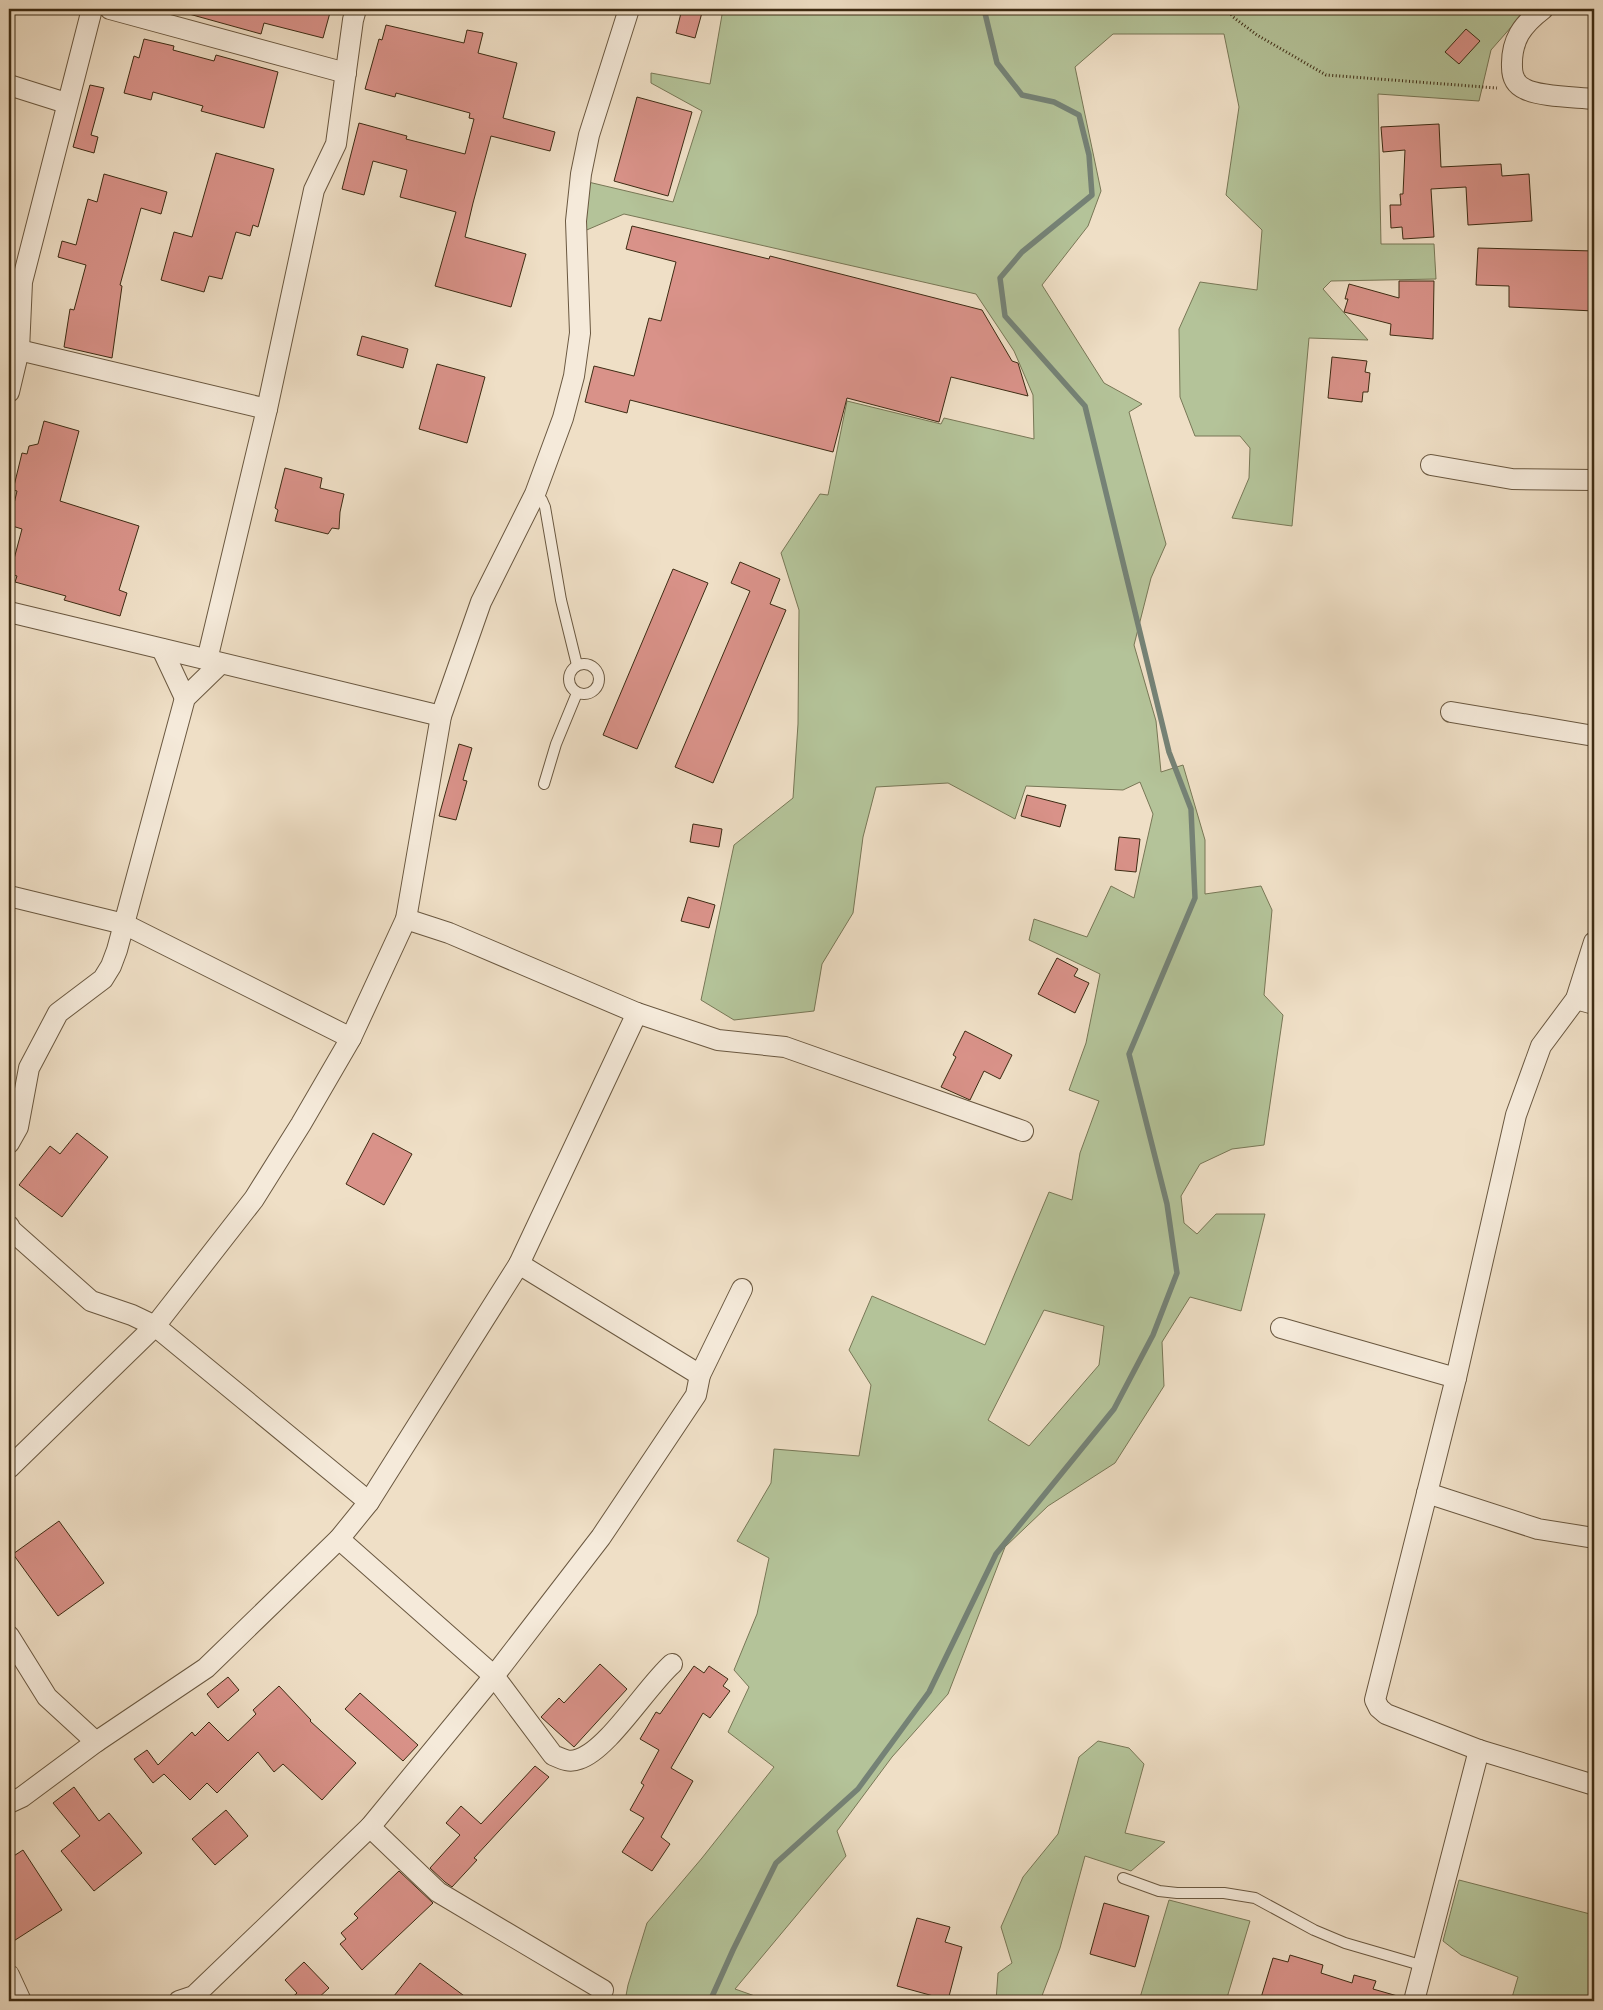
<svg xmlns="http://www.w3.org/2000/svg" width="1603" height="2010" font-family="'IM FELL Great Primer',serif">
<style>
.green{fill:#b4c399;stroke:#787756;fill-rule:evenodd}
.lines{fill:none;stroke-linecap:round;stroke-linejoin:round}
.stream{stroke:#758276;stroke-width:5.5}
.building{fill:#d99289;stroke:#3d2b13}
.service-casing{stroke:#6a5840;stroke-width:12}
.minor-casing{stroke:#6a5840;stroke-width:22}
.path{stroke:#3d2b13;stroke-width:3;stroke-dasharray:1 2.5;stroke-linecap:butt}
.service{stroke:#f5eada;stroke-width:10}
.minor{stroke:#f5eada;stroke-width:20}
</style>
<rect width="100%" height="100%" fill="#efdfc6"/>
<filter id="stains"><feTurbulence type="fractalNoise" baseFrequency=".004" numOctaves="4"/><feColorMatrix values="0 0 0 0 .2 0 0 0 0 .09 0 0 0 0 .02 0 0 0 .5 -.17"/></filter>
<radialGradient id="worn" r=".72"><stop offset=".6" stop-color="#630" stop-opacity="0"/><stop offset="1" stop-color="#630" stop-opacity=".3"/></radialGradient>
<g class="green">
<path d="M723,9H1527L1491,50L1479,101L1378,94L1381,244H1434L1436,279L1331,281L1323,289L1368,340L1309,338L1292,526L1232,518L1249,478L1250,448L1240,436H1195L1180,397L1179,329L1200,282L1257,290L1262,230L1226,195L1239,107L1224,34H1113L1075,67L1101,191L1088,226L1042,285L1104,383L1142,404L1129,412L1166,544L1151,578L1134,645L1156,721L1161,772L1183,765L1205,840V894L1261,886L1272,910L1264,995L1283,1015L1264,1145L1232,1149L1200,1164L1181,1196L1184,1223L1197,1234L1216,1214H1265L1241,1311L1190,1297L1162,1342L1164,1386L1115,1463L1048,1506L1005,1547L948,1694L892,1757L837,1831L846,1856L735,1989L769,2001H625L628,1985L647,1923L702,1858L774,1767L728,1732L749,1687L734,1670L757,1614L769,1558L737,1541L771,1483L774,1449L859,1456L871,1385L849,1350L872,1296L985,1345L1049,1192L1072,1200L1080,1153L1099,1101L1069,1090L1086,1043L1100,974L1029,940L1034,919L1087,937L1111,886L1134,898L1153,814L1140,782L1123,790L1026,786L1015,819L948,783L876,787L863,837L853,913L822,964L814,1011L734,1020L701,1000L734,845L793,798L798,724L799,610L781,553L820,494L828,495L847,401L941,424L944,418L1034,439L1033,395L1014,351L976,294L624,214L582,232L584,181L673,202L702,111L651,83V73L710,84ZM1044,1310L1104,1326L1099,1365L1029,1446L988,1420Z"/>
<polygon points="1098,1741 1129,1748 1144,1764 1125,1833 1165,1842 1131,1871 1085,1856 1060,1948 1040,2001 996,2001 998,1973 1012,1963 1001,1927 1023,1877 1058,1834 1079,1757"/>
<polygon points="1459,1880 1594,1915 1594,1971 1589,1987 1594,1988 1594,2001 1511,2001 1518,1977 1461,1955 1443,1941"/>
<polygon points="1169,1900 1250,1921 1226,2001 1139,2001"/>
</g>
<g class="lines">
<polyline class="stream" points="710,2001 733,1950 776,1863 858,1789 929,1692 996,1554 1114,1409 1153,1335 1177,1273 1167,1204 1129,1054 1195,898 1191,809 1169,752 1085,406 1005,316 1000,278 1022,252 1092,195 1089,155 1079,115 1054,102 1022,95 997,63 984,9"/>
</g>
<g class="building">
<polygon points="189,9 331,9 323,38 264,23 261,34 189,14"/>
<polygon points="682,9 703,9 695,38 676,33"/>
<polygon points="386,25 464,43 467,30 483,33 478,53 517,63 503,118 555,132 550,151 491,136 473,203 465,237 526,254 511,307 435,286 456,212 400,197 407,170 373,161 364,195 342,189 359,123 407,136 406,139 465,154 474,119 469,118 470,113 396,93 395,97 365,89 379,39 382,40"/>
<polygon points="1466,29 1480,41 1459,64 1445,52"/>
<polygon points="144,39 174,46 173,50 214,61 216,55 278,72 264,128 201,111 203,106 153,92 151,100 124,93 134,56 139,58"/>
<polygon points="90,85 104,88 91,135 98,137 94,153 73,147"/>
<polygon points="637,97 692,112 668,196 614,181"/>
<polygon points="1439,124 1441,167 1501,164 1502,176 1529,174 1532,221 1468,225 1466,187 1431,189 1434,237 1403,239 1402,227 1391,228 1390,205 1401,205 1400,194 1403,194 1405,150 1383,152 1381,127"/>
<polygon points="216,153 274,169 258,227 253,225 250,236 236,232 222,279 209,276 204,292 161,280 174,232 192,237"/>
<polygon points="104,174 167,192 161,214 141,208 120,285 122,286 112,358 64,347 70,309 74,310 86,265 58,257 62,241 76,245 88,199 97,202"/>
<polygon points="632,226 769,259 770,256 982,310 1012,361 1018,363 1028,396 951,377 939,422 847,398 833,452 630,400 627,413 585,402 594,366 634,376 649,318 661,321 676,262 626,249"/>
<polygon points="1478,248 1594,251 1594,311 1509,307 1509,286 1476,285"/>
<polygon points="1399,281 1434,281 1433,339 1390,335 1391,324 1344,312 1348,299 1345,299 1349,284 1399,298"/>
<polygon points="362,336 408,349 403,368 357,355"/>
<polygon points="1332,357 1367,361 1365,372 1370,373 1368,392 1363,392 1362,402 1328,398"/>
<polygon points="437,364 485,377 467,443 419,429"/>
<polygon points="44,421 79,431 60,501 139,526 119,590 127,593 120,616 64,600 66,596 15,582 17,576 10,574 22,529 9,525 17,491 13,490 22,453 27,454 29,446 38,444"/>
<polygon points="285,468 322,478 320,488 344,494 340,512 339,529 332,528 328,534 275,521 278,510 275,508"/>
<polygon points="740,562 780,579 770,604 786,610 713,783 675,767 750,591 731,583"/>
<polygon points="673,569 708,583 637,749 603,735"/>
<polygon points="459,744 472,748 463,780 467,781 456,820 439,816"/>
<polygon points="1027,795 1066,805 1060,827 1021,816"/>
<polygon points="693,824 722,829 719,847 690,842"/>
<polygon points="1119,837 1140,839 1136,872 1115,870"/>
<polygon points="688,897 715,905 709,928 681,921"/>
<polygon points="1057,958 1078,969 1074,976 1089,983 1075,1013 1038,994"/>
<polygon points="965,1031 1012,1055 1000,1079 984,1071 970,1100 941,1087 956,1057 953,1055"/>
<polygon points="77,1133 108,1157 62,1217 19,1185 50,1146 60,1154"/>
<polygon points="373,1133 412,1154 384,1205 346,1184"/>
<polygon points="59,1521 104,1583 58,1616 13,1554"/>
<polygon points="600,1664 627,1689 574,1747 541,1717 559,1698 564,1703"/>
<polygon points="694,1666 704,1673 709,1666 728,1679 723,1686 730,1691 710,1718 703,1713 671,1768 693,1781 661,1837 670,1844 652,1871 622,1852 644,1818 630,1810 644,1785 641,1783 659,1750 640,1739 656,1712 660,1714"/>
<polygon points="228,1677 239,1690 218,1708 207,1694"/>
<polygon points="279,1686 311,1720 310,1721 356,1763 322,1800 283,1764 274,1772 258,1752 217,1793 207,1783 190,1800 164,1774 153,1783 134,1759 147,1750 158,1765 192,1732 195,1736 209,1722 228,1741 256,1714 253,1710"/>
<polygon points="360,1693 418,1745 403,1761 345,1709"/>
<polygon points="535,1766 549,1777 474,1858 477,1860 452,1887 445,1882 430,1868 460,1835 446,1823 461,1806 481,1824"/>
<polygon points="74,1787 99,1821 109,1813 142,1853 94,1891 61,1851 80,1836 53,1803"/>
<polygon points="226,1810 248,1836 215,1865 192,1839"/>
<polygon points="23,1850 62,1910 9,1944 9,1859"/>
<polygon points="399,1871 433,1903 362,1970 340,1944 346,1939 341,1933 358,1918 354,1914"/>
<polygon points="1104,1903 1149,1916 1135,1967 1090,1954"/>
<polygon points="917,1918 950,1927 945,1942 962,1947 948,2000 897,1986"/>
<polygon points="1290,1955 1323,1965 1321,1973 1352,1983 1354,1975 1376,1981 1373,1989 1401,1997 1400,2001 1260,2001 1273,1958 1288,1962"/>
<polygon points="304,1962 329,1988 315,2001 288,2001 297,1993 285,1980"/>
<polygon points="420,1963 471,2001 390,2001"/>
</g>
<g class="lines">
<g class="service-casing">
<g id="service">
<polyline points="535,494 542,500 545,507 561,600 577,665"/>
<circle cx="584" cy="679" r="15"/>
<polyline points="544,784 556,744 577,693"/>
<polyline points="1123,1878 1159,1891 1177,1893 1224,1893 1255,1898 1314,1930 1345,1943 1424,1966"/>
</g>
</g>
<g class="minor-casing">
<g id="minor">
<polyline points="110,9 346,73"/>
<path d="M1543,9C1522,25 1511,40 1512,67C1512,77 1516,85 1525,89C1540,97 1576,97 1594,99"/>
<polyline points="9,85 66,103"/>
<polyline points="19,350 267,409"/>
<polyline points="9,392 19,350 22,282 92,9"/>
<polyline points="1431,465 1512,479 1594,480"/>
<path d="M9,612C153,646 296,682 441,716"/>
<polyline points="162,649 185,698"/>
<polyline points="207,660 267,409 314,190 336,144 353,20 356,9"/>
<polyline points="1451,712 1594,736"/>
<polyline points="9,896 124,924 351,1038"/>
<polyline points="406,919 449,933 637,1013 718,1040 785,1047 1023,1131"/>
<polyline points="1594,942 1576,999 1541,1046 1516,1115 1456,1378 1375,1700 1379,1708 1386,1714 1479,1750 1594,1785"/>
<polyline points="1576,999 1594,1004"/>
<polyline points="9,1143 18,1127 29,1068 58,1013 103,979 111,966 117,950 185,698 220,664"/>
<polyline points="9,1226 11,1230 91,1301 132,1315 155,1326 369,1502"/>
<polyline points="519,1264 700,1375"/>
<polyline points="1281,1328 1456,1378"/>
<polyline points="9,1468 155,1326 254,1199 301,1124 351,1038 406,919 441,716 481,602 535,494 563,418 574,376 580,333 576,221 581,174 589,135 629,9"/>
<polyline points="1427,1493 1538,1529 1594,1538"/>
<path d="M339,1539L494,1676L553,1755C562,1759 569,1763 579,1759C608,1750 647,1686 672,1664"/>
<polyline points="9,1636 47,1697 96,1742"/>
<polyline points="9,1803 22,1797 96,1742 206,1668 339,1539 369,1502 519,1264 637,1013"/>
<polyline points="370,1827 438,1892 603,1990"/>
<polyline points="9,1975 21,2001"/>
<polyline points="179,2001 194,1996 370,1827 494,1676 601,1537 696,1395 700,1375 742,1289"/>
<polyline points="1414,2001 1479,1750"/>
</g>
</g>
<polyline class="path" points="1227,9 1233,17 1257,35 1326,75 1497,88"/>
<use href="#service" class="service"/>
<use href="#minor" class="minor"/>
</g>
<rect width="1603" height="2010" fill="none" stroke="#efdfc6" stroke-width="30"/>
<rect x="10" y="10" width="1583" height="1990" fill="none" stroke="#3d2b13" stroke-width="2.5"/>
<rect x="15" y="15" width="1573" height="1980" fill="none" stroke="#3d2b13"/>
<rect width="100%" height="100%" filter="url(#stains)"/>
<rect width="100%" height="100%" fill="url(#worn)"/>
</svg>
